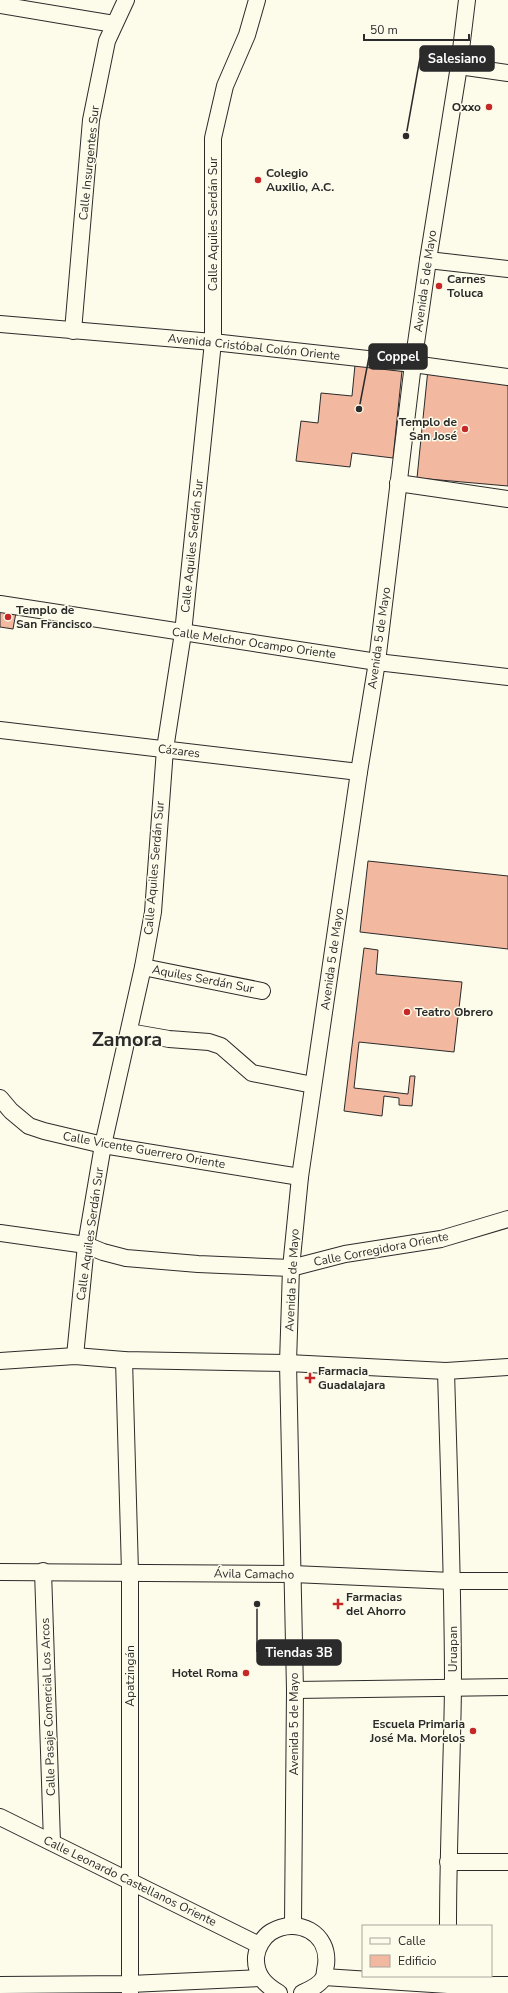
<svg xmlns="http://www.w3.org/2000/svg" width="508" height="1993" font-family="'Nunito Sans',sans-serif">
<style>
.building{fill:#f2b8a0;stroke:#2b2b2b}
.lines{fill:none;stroke-linecap:round;stroke-linejoin:round}
.minor-casing{stroke:#2b2b2b;stroke-width:18}
.minor{stroke:#fdfbea;stroke-width:16}
.poi-dot{fill:#c62828;stroke:#fdfbea;stroke-width:1.5}
.labels{text-anchor:middle;stroke-width:3;stroke-linejoin:round;paint-order:stroke}
.poi-label{font-size:12px;font-weight:bold;fill:#2b2b2b;stroke:#fdfbea;text-anchor:start}
.street-label{font-size:12px;fill:#2b2b2b;stroke:#fdfbea}
.town-label{font-size:20px;font-weight:bold;fill:#2b2b2b;stroke:#fdfbea}
.leader{fill:none;stroke:#2b2b2b;stroke-width:1.5}
.callout-dot{fill:#2b2b2b;stroke:#fdfbea;stroke-width:1.5}
.callout{fill:#2b2b2b;stroke:#2b2b2b;stroke-width:1.5}
.callout-label{font-size:13px;text-anchor:middle;font-weight:bold;fill:#fff}
</style>
<rect width="100%" height="100%" fill="#fdfbea"/>
<g class="building">
<polygon points="355,365 402,371 393,458 352,453 350,467 296,461 301,421 318,423 321,393 352,396"/>
<polygon points="428,369 508,379 508,486 417,478"/>
<polygon points="0,605 17,607 13,629 0,627"/>
<polygon points="368,861 508,876 508,949 360,932"/>
<polygon points="364,948 378,950 376,974 462,982 454,1052 359,1042 354,1088 408,1094 410,1076 415,1076 412,1106 399,1105 399,1098 384,1096 382,1116 344,1111"/>
</g>
<g class="lines">
<g class="minor-casing">
<g id="minor">
<polyline points="0,5 114,24"/>
<polyline points="459,66 508,73"/>
<polyline points="428,260 508,269"/>
<polyline points="0,324 213,342 413,364 508,377"/>
<polyline points="73,331 91,120 107,41 126,0"/>
<polyline points="398,483 508,499"/>
<polyline points="0,604 377,662 508,677"/>
<polyline points="0,730 359,772"/>
<polyline points="143,967 262,991"/>
<polyline points="129,1032 169,1039 209,1042 221,1046 252,1073 313,1085"/>
<polyline points="0,1098 11,1111 29,1126 44,1131 103,1145 300,1177"/>
<polyline points="0,1233 86,1245 103,1252 126,1258 198,1264 291,1268 345,1254 441,1239 508,1219"/>
<polyline points="75,1356 86,1245 103,1145 143,967 153,912 165,749 183,633 213,342 213,138 225,86 247,35 257,0"/>
<polyline points="124,1360 130,1572 130,1993"/>
<polyline points="0,1361 75,1356 124,1360 288,1363 446,1371 508,1367"/>
<path d="M446,1371C449,1477 453,1582 453,1687C452,1766 448,1846 448,1926"/>
<polyline points="43,1571 52,1842"/>
<polyline points="0,1572 293,1574 452,1581 508,1581"/>
<polyline points="295,1690 508,1687"/>
<polyline points="0,1817 259,1945"/>
<polyline points="448,1862 508,1862"/>
<polyline points="293,1924 295,1690 288,1363 291,1268 300,1177 359,772 377,662 413,364 428,260 459,66 467,0"/>
<polyline points="324,1977 448,1985 508,1985"/>
<polyline points="0,1985 130,1984 261,1978"/>
<path d="M279,1993C265,1985 255,1975 256,1957C257,1948 263,1937 271,1932C297,1916 330,1933 326,1965C325,1968 325,1974 324,1977C321,1984 309,1990 302,1993"/>
</g>
</g>
<use href="#minor" class="minor"/>
</g>
<g class="poi-dot">
<circle cx="489" cy="107" r="4"/>
<circle cx="258" cy="180" r="4"/>
<circle cx="439" cy="286" r="4"/>
<circle cx="465" cy="429" r="4"/>
<circle cx="8" cy="617" r="4"/>
<circle cx="407" cy="1012" r="4"/>
<path d="M308 1372h4v4h4v4h-4v4h-4v-4h-4v-4h4z"/>
<path d="M336 1598h4v4h4v4h-4v4h-4v-4h-4v-4h4z"/>
<circle cx="246" cy="1673" r="4"/>
<circle cx="473" cy="1731" r="4"/>
</g>
<g class="labels">
<g class="poi-label">
<text x="481" y="111" text-anchor="end">Oxxo</text>
<text x="266" y="177">Colegio<tspan x="266" dy="14">Auxilio, A.C.</tspan></text>
<text x="447" y="283">Carnes<tspan x="447" dy="14">Toluca</tspan></text>
<text x="457" y="426" text-anchor="end">Templo de<tspan x="457" dy="14">San José</tspan></text>
<text x="16" y="614">Templo de<tspan x="16" dy="14">San Francisco</tspan></text>
<text x="415" y="1016">Teatro Obrero</text>
<text x="318" y="1375">Farmacia<tspan x="318" dy="14">Guadalajara</tspan></text>
<text x="346" y="1601">Farmacias<tspan x="346" dy="14">del Ahorro</tspan></text>
<text x="238" y="1677" text-anchor="end">Hotel Roma</text>
<text x="465" y="1728" text-anchor="end">Escuela Primaria<tspan x="465" dy="14">José Ma. Morelos</tspan></text>
</g>
<g class="street-label">
<text transform="translate(89 163) rotate(-84)" y="4">Calle Insurgentes Sur</text>
<text transform="translate(213 224) rotate(-90)" y="4">Calle Aquiles Serdán Sur</text>
<text transform="translate(425 281) rotate(-82)" y="4">Avenida 5 de Mayo</text>
<text transform="translate(254 347) rotate(6)" y="4">Avenida Cristóbal Colón Oriente</text>
<text transform="translate(192 546) rotate(-84)" y="4">Calle Aquiles Serdán Sur</text>
<text transform="translate(379 638) rotate(-82)" y="4">Avenida 5 de Mayo</text>
<text transform="translate(254 643) rotate(8)" y="4">Calle Melchor Ocampo Oriente</text>
<text transform="translate(179 751) rotate(7)" y="4">Cázares</text>
<text transform="translate(154 868) rotate(-85)" y="4">Calle Aquiles Serdán Sur</text>
<text transform="translate(332 959) rotate(-82)" y="4">Avenida 5 de Mayo</text>
<text transform="translate(203 979) rotate(11)" y="4">Aquiles Serdán Sur</text>
<text transform="translate(144 1150) rotate(10)" y="4">Calle Vicente Guerrero Oriente</text>
<text transform="translate(90 1234) rotate(-82)" y="4">Calle Aquiles Serdán Sur</text>
<text transform="translate(381 1249) rotate(-11)" y="4">Calle Corregidora Oriente</text>
<text transform="translate(292 1280) rotate(-87)" y="4">Avenida 5 de Mayo</text>
<text transform="translate(254 1574) rotate(1)" y="4">Ávila Camacho</text>
<text transform="translate(453 1649) rotate(-90)" y="4">Uruapan</text>
<text transform="translate(130 1676) rotate(-90)" y="4">Apatzingán</text>
<text transform="translate(48 1707) rotate(-92)" y="4">Calle Pasaje Comercial Los Arcos</text>
<text transform="translate(294 1724) rotate(-90)" y="4">Avenida 5 de Mayo</text>
<text transform="translate(130 1881) rotate(26)" y="4">Calle Leonardo Castellanos Oriente</text>
</g>
<g class="town-label">
<text x="127" y="1046">Zamora</text>
</g>
</g>
<path class="leader" d="M406 136L420 58M359 409L369 357M257 1604L257 1652"/>
<g class="callout-dot">
<circle cx="406" cy="136" r="4"/>
<circle cx="359" cy="409" r="4"/>
<circle cx="257" cy="1604" r="4"/>
</g>
<g class="callout">
<rect x="420" y="46" width="74" height="25" rx="4"/>
<rect x="369" y="344" width="58" height="25" rx="4"/>
<rect x="257" y="1640" width="84" height="25" rx="4"/>
</g>
<g class="callout-label">
<text x="457" y="63">Salesiano</text>
<text x="398" y="361">Coppel</text>
<text x="299" y="1657">Tiendas 3B</text>
</g>
<rect x="362" y="1925" width="130" height="52" fill="#fdfbea" stroke="#a9a89e"/>
<rect x="370" y="1938" width="20" height="6" fill="#fdfbea" stroke="#a9a89e"/>
<text x="398" y="1945" font-size="12" fill="#2b2b2b">Calle</text>
<rect x="370" y="1955" width="20" height="12" fill="#f2b8a0" stroke="#a9a89e"/>
<text x="398" y="1965" font-size="12" fill="#2b2b2b">Edificio</text>
<path d="M364 34v6h105v-6" fill="none" stroke="#2b2b2b" stroke-width="2"/>
<text x="370" y="34" font-size="12" fill="#2b2b2b" stroke="#fdfbea" stroke-width="3" paint-order="stroke">50 m</text>
</svg>
